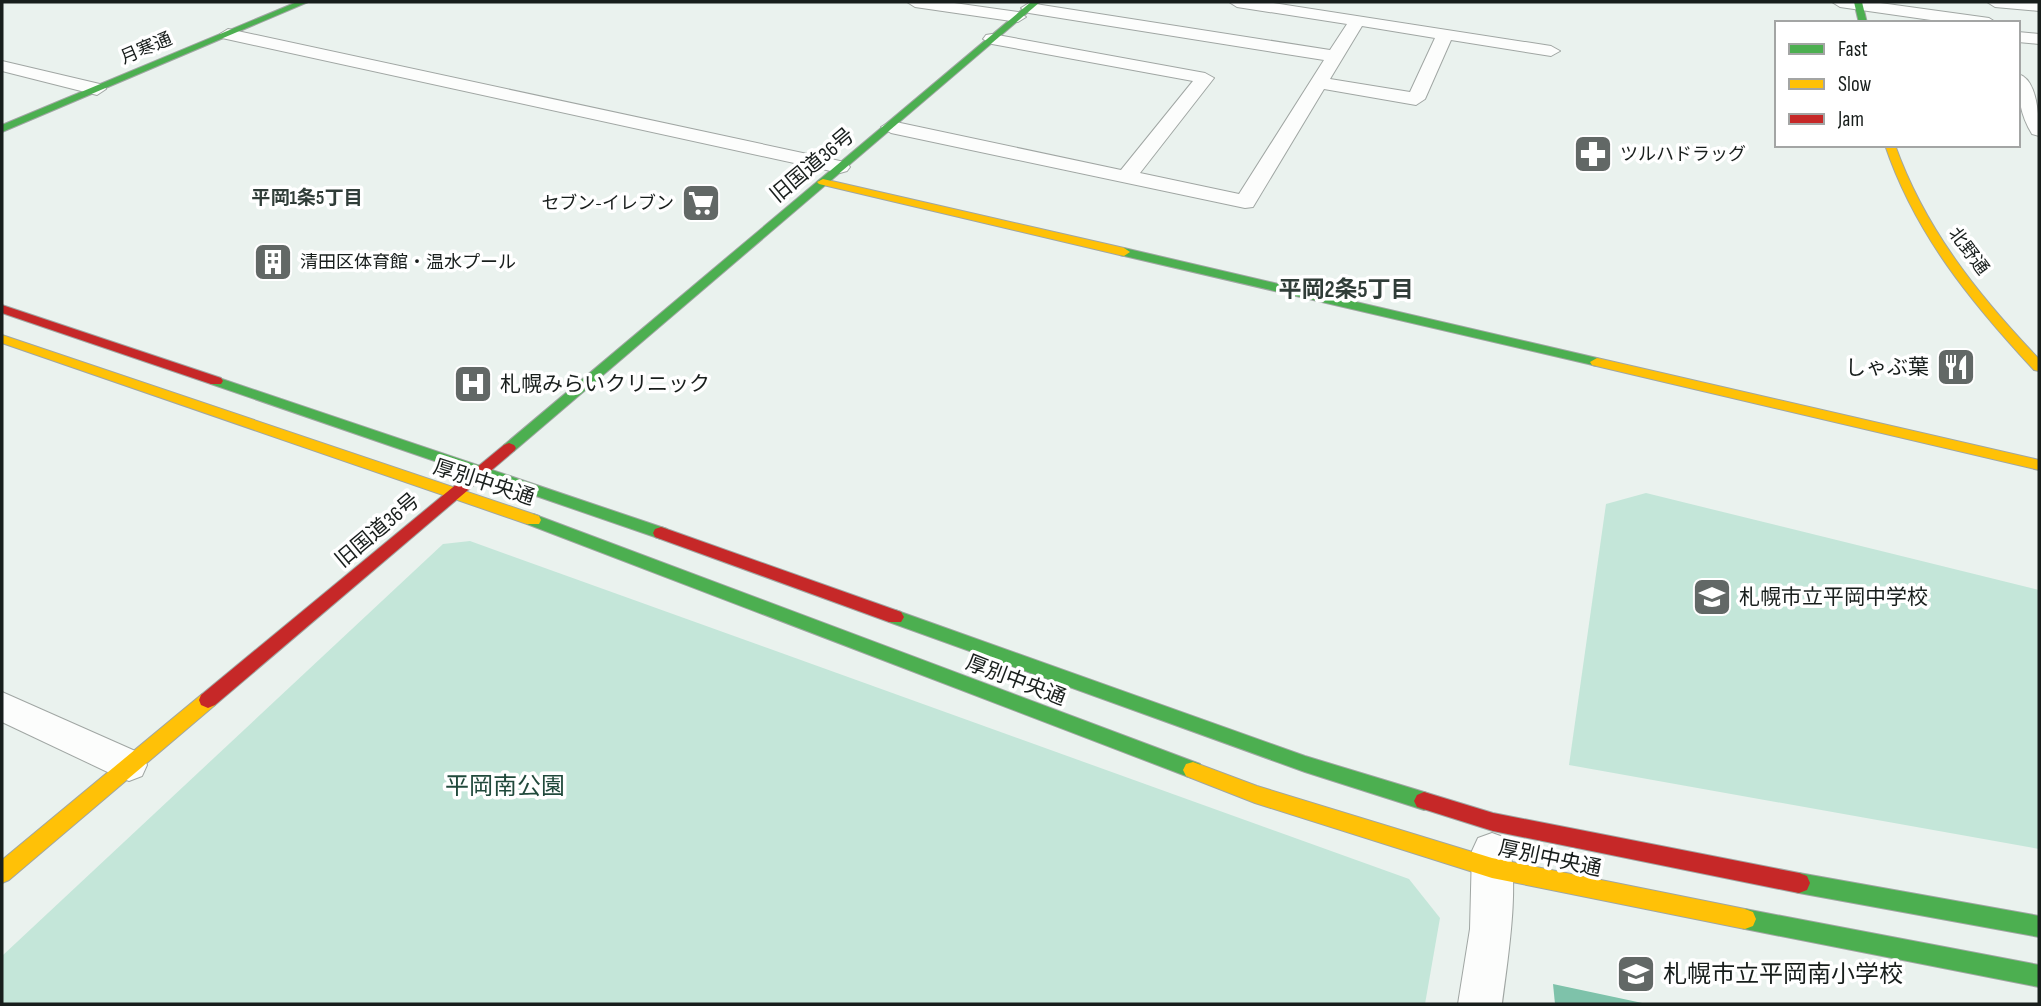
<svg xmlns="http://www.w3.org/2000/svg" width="2041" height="1006" font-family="'Sofia Sans Condensed','Noto Sans JP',sans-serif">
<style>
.green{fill:#c4e6d9}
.water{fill:#7ec2aa}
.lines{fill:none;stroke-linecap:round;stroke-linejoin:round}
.street-casing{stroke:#a0a6a3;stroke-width:2}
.fast-casing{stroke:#a0a6a3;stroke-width:2}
.slow-casing{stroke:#a0a6a3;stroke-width:2}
.jam-casing{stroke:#a0a6a3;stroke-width:2}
.street{fill:#fcfdfc;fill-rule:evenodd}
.fast{fill:#4caf50;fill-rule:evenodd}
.slow{fill:#ffc107;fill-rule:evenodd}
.jam{fill:#c62828;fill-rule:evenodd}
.labels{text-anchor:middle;stroke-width:7;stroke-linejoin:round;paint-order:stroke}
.far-street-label{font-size:18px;fill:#181e1c;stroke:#fff}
.far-poi-label{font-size:18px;fill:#181e1c;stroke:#fff;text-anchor:start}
.far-neighbourhood-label{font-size:19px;font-weight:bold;fill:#303d38;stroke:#fff}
.street-label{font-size:21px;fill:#181e1c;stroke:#fff}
.poi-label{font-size:21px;fill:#181e1c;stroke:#fff;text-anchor:start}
.neighbourhood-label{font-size:23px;font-weight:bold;fill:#303d38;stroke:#fff}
.near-park-label{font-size:24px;fill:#20493b;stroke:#fff}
.near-poi-label{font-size:24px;fill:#181e1c;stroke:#fff;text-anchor:start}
</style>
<rect width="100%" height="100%" fill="#eaf2ee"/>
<g class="green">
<polygon points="1646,493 2039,590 2039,849 1569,765 1606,504"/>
<polygon points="470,541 1409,879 1440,918 1425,1004 2,1004 2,956 443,544"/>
</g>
<polygon class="water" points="1553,984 1647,1004 1555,1004"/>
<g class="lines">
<g class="street-casing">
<g id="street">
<polygon points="907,2 947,2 1018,12 1026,17 1018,22 915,7"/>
<path d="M1229,2H1266L1551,46L1560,51L1551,56L1451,40L1425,99L1416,105L1324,89L1256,202L1253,207L1245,208L891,133L881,127L891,121L1121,170L1193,81L992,44L983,39L986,35L992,34L1205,73L1214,78L1140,173L1239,194L1324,60L1029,13L1021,8L1029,3L1330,50L1347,24L1237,7ZM1362,26L1435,38L1410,92L1330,79Z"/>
<polygon points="1832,2 1873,2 1989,18 1997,23 1952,23 1840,7"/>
<polygon points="1987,2 2039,2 2039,11 1995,7"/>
<polygon points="228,29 840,161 847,163 850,167 847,171 840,173 222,38 220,34"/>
<polygon points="2018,32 2039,34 2039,44 2018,42"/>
<polygon points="2,61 104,85 106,89 97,95 2,71"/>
<path d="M2018,74C2038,79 2039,119 2039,136L2032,134C2020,115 2018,96 2018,74Z"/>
<polygon points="2,692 142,754 147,765 142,776 129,781 116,776 2,722"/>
<path d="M1492,833L1506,838C1522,875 1507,963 1502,1004H1458L1470,929L1472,851L1478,838Z"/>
</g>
</g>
<g class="fast-casing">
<g id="fast">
<polygon points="297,2 308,2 2,132 2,125"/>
<polygon points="1031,2 1040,2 514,451 504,451 502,448 504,445"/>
<polygon points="1854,2 1862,2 1867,23 1859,23"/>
<polygon points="1124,248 1597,358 1604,362 1597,366 1120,255 1120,249"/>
<polygon points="216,377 667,529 669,533 661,539 655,537 211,384 209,381 211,378"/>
<polygon points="533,514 1200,764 1203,770 1200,776 1193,778 1186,776 527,524 525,520 527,516"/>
<polygon points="895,610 1305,756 1424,792 1431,795 1434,801 1431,807 1424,810 1305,772 889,622 886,617 889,612"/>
<polygon points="1799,873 2039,916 2039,937 1799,893 1791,890 1788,883 1791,876"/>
<polygon points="1745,909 2039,965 2039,987 1745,929 1737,926 1734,919 1737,912"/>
</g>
</g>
<g class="slow-casing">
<g id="slow">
<path d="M1885,145H1895C1925,229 1978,295 2039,359V371L2034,370C1971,302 1915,234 1885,145Z"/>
<polygon points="823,179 1124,248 1130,252 1124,256 819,184 817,182"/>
<polygon points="2,335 539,516 541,520 539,524 527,524 2,343"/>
<polygon points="1597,358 2039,460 2039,470 1592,365 1590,362"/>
<polygon points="208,692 215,695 217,700 215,705 9,880 2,883 2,860 201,695"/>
<polygon points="1193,762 1257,786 1492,858 1745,909 1753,912 1756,919 1753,926 1745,929 1492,878 1255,803 1186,776 1183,770 1186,764"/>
</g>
</g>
<g class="jam-casing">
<g id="jam">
<polygon points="2,305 221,378 223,381 221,384 211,384 2,313"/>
<polygon points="509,443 514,445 516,448 514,451 215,705 208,708 201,705 199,700 201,695 504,445"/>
<polygon points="661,527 901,612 904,617 901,622 889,622 655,537 653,533 655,529"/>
<polygon points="1424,792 1493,813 1799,873 1807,876 1810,883 1807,890 1799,893 1493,831 1417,807 1414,801 1417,795"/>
</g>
</g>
<use href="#street" class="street"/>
<use href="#fast" class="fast"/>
<use href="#slow" class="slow"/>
<use href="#jam" class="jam"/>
</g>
<defs>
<g id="pharmacy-square" transform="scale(2.0125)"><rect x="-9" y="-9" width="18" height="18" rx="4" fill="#626866" stroke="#fff"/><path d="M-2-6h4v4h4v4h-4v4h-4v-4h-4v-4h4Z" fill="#fff"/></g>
<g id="supermarket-square" transform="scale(2.0125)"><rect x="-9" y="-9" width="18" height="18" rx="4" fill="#626866" stroke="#fff"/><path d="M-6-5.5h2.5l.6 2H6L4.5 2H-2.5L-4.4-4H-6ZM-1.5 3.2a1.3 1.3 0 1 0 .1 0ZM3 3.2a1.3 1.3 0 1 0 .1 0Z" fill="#fff"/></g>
<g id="building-square" transform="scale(2.0125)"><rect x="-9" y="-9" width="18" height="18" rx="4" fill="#626866" stroke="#fff"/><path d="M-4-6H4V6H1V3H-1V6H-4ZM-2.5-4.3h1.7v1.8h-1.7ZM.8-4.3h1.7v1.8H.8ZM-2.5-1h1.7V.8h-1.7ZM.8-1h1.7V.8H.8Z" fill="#fff"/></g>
<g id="restaurant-square" transform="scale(2.0125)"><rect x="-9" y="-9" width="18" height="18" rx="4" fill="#626866" stroke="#fff"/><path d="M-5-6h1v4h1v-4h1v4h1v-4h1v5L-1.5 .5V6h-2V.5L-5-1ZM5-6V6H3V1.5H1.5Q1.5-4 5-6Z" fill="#fff"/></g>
<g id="hospital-square" transform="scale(2.0125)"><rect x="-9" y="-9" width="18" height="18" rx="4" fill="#626866" stroke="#fff"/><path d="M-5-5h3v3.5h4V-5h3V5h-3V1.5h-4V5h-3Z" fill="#fff"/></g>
<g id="school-square" transform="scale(2.0125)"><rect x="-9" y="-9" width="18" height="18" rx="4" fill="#626866" stroke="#fff"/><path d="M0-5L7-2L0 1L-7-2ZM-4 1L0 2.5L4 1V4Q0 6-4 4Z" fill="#fff"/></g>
</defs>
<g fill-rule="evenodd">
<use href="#pharmacy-square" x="1593" y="154"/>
<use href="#supermarket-square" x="701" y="203"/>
<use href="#building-square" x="273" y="262"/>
<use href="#restaurant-square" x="1956" y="367"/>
<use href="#hospital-square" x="473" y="384"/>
<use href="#school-square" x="1712" y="597"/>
<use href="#school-square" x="1636" y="974"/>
</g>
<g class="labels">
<g class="far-street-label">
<text transform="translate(146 48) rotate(-23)" y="6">月寒通</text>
<text transform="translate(1969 251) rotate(53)" y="6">北野通</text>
</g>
<g class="far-poi-label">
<text x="1620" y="160">ツルハドラッグ</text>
<text x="674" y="209" text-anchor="end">セブン-イレブン</text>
<text x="300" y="268">清田区体育館・温水プール</text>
</g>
<g class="far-neighbourhood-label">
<text x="307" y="204">平岡1条5丁目</text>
</g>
<g class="street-label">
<text transform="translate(812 165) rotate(-40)" y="7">旧国道36号</text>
<text transform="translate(484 482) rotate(18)" y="7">厚別中央通</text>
<text transform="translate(377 530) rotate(-40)" y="7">旧国道36号</text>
<text transform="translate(1016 680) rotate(21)" y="7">厚別中央通</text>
<text transform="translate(1550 858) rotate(12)" y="7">厚別中央通</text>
</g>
<g class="poi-label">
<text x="1929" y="374" text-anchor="end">しゃぶ葉</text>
<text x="500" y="391">札幌みらいクリニック</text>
<text x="1739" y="604">札幌市立平岡中学校</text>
</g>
<g class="neighbourhood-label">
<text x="1346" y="297">平岡2条5丁目</text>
</g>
<g class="near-park-label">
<text x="505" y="794">平岡南公園</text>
</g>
<g class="near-poi-label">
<text x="1663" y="982">札幌市立平岡南小学校</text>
</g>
</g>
<rect width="2041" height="1006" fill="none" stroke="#181e1c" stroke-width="7"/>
<rect x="1775" y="21" width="245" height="126" fill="#ffffff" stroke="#a3a5a4" stroke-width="2"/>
<rect x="1789" y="44" width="35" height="10" fill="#4caf50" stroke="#a3a5a4" stroke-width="2"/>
<text x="1838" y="56" font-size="21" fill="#181e1c">Fast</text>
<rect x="1789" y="79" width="35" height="10" fill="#ffc107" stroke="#a3a5a4" stroke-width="2"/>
<text x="1838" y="91" font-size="21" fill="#181e1c">Slow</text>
<rect x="1789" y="114" width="35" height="10" fill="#c62828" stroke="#a3a5a4" stroke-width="2"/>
<text x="1838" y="126" font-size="21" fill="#181e1c">Jam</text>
</svg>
